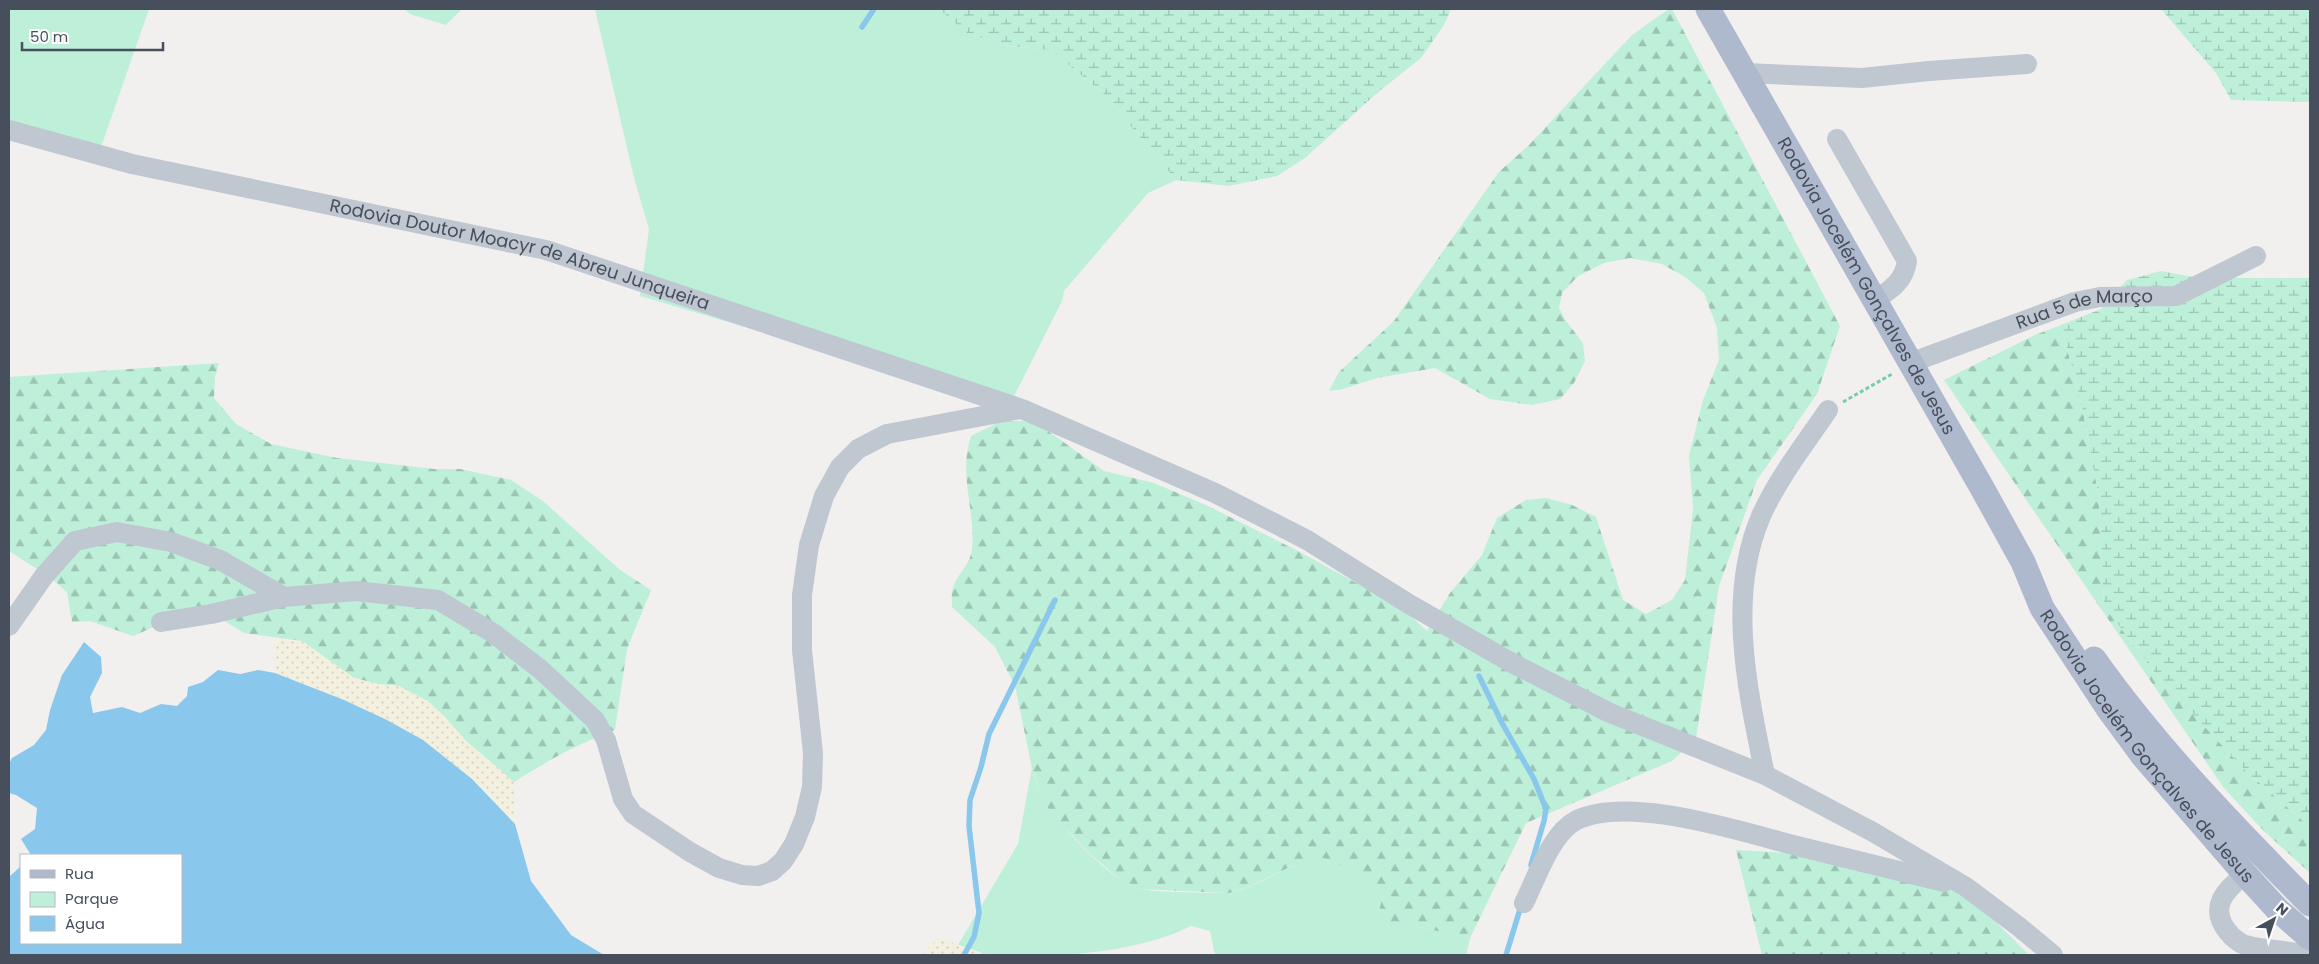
<svg xmlns="http://www.w3.org/2000/svg" width="2319" height="964" font-family="Poppins,sans-serif">
<style>
.green{fill:#bdefd9}
.forest{fill:url(#forest-firs)}
.wetland{fill:url(#wetland-marsh)}
.sand{fill:url(#sand-dots)}
.water{fill:#8ac7ec}
.lines{fill:none;stroke-linecap:round;stroke-linejoin:round}
.stream{stroke:#8ac7ec;stroke-width:5.5}
.path{stroke:#75cdb0;stroke-width:3;stroke-dasharray:4 2.5;stroke-linecap:butt}
.minor{stroke:#bfc7d1;stroke-width:20}
.major{stroke:#afb9ce;stroke-width:25}
.labels{text-anchor:middle;stroke-width:4.5;stroke-linejoin:round;paint-order:stroke}
.street-label{font-size:18px;fill:#474f5c;stroke:#fff}
</style>
<defs>
<pattern id="forest-firs" width="22" height="20" patternUnits="userSpaceOnUse" patternTransform="scale(1.25)"><rect width="22" height="20" fill="#bdefd9"/><path d="M5 1l3.5 6h-7zM16 11l3.5 6h-7z" fill="#9bc4b3"/></pattern>
<pattern id="wetland-marsh" width="20" height="14" patternUnits="userSpaceOnUse" patternTransform="scale(1.25)"><rect width="20" height="14" fill="#bdefd9"/><path d="M1 5h8M5 5V1M11 12h8M15 12V8" fill="none" stroke="#9bc4b3"/></pattern>
<pattern id="sand-dots" width="8" height="8" patternUnits="userSpaceOnUse" patternTransform="scale(1.25)"><rect width="8" height="8" fill="#f3f0e0"/><path d="M2 2h.1M6 6h.1" fill="none" stroke="#d2d0c3" stroke-width="1.8" stroke-linecap="round"/></pattern>
</defs>
<rect width="100%" height="100%" fill="#f2efef"/>
<g class="green">
<polygon points="9,9 149,9 101,147 9,125"/>
<polygon points="404,9 462,9 446,25 410,14"/>
<polygon points="595,9 939,9 968,33 1008,46 1051,50 1103,93 1176,180 1148,193 1064,291 1062,301 1005,414 805,345 640,296 649,229 634,178"/>
<path d="M1032,768C1035,777 1037,786 1041,793C1055,822 1107,877 1136,888C1145,892 1219,894 1230,892C1263,886 1289,861 1322,858C1338,857 1371,885 1383,895L1376,923H1400L1470,938L1466,955H1215L1210,931L1191,926C1140,952 1049,960 991,955C980,954 968,948 958,945L1018,844Z"/>
</g>
<g class="forest">
<path d="M1669,9H1672L1840,326L1817,394L1757,480L1719,586L1696,738L1672,761L1526,823L1470,938L1400,923H1376L1383,895L1346,867L1324,858L1292,866L1250,886L1229,893L1138,889L1123,882L1090,854L1051,813L1041,794L1032,768L1015,686L995,647L952,607C952,601 951,593 953,588C957,574 970,565 972,550C976,512 958,474 971,436L1001,421H1023L1041,426L1104,471L1154,483L1208,506L1296,550L1402,608L1427,631L1450,593L1482,555L1497,518L1526,500L1546,498L1572,505L1596,517L1623,600L1646,614L1672,600L1685,580L1693,509L1689,456L1703,400L1719,360L1717,328L1704,293L1685,277L1662,264L1630,258L1604,263L1578,276L1562,293L1559,308L1566,321L1583,343L1585,361L1574,383L1560,399L1532,405L1490,399L1435,368L1377,378L1343,389L1329,391L1339,372L1394,321L1499,172L1529,145L1632,35Z"/>
<polygon points="2061,325 2082,406 2099,498 2104,606 2155,673 2246,771 2310,827 2310,873 2264,831 2224,788 1944,380 2035,335"/>
<path d="M219,363L215,377L214,398L236,424L271,444L337,458L434,469H460L511,480L543,501L620,570L651,590L627,649L615,730C579,743 547,761 514,782L466,741L444,716L399,686L378,684L354,678L302,641L244,633L216,616L156,626L133,636L90,621L72,622L67,592L51,578L9,551V377Z"/>
<polygon points="1736,850 1788,853 1966,892 2029,955 1762,955"/>
</g>
<g class="wetland">
<polygon points="939,9 1451,9 1444,25 1421,58 1377,93 1305,158 1277,176 1229,186 1176,180 1103,93 1051,50 1008,46 967,33"/>
<polygon points="2161,9 2310,9 2310,102 2231,100 2216,73"/>
<polygon points="2161,271 2198,278 2310,278 2310,827 2246,771 2155,673 2104,606 2099,498 2082,406 2061,325 2101,309 2127,280"/>
</g>
<g class="sand">
<polygon points="274,639 302,641 354,678 378,684 399,686 428,701 444,716 466,741 514,782 515,824 472,779 387,720 344,700 275,673"/>
<polygon points="938,938 989,955 921,955"/>
</g>
<polygon class="water" points="84,642 101,657 102,673 90,697 93,713 122,707 140,713 161,704 177,706 187,696 188,687 203,682 218,670 240,674 258,670 275,673 344,700 387,720 423,740 472,779 515,824 531,881 571,935 604,955 9,955 9,877 21,866 21,943 181,943 181,855 31,855 21,839 35,829 37,808 16,795 9,793 9,764 12,758 34,745 46,730 50,710 62,675"/>
<g class="lines">
<g class="stream">
<polyline points="862,27 874,9"/>
<polyline points="1479,676 1502,723 1534,779 1546,809 1544,821 1531,865"/>
<polyline points="964,955 974,937 979,913 969,826 970,800 981,767 989,734 1055,600"/>
<polyline points="1506,955 1521,906"/>
</g>
<polyline class="path" points="1843,402 1892,374"/>
<g class="minor">
<polyline points="1745,73 1862,78 1929,71 2027,64"/>
<path id="s1" d="M9,130L132,164L546,250L1022,409L1215,493L1307,540L1409,604L1512,663L1610,713L1765,775L1873,832L1966,887L2018,926L2053,955"/>
<path d="M1837,139L1907,261C1904,282 1890,290 1874,301"/>
<path id="s2" d="M1910,363L2075,302L2100,297L2176,296L2256,256"/>
<polyline points="161,622 211,614 284,597 356,591 438,600 493,633 540,669 595,720 606,740 623,799 633,814 690,852 719,868 742,875 758,876 772,871 783,861 794,844 805,817 812,787 813,753 802,650 802,595 809,545 824,496 840,467 858,449 887,434 1020,409"/>
<polyline points="9,626 44,576 75,541 117,532 171,542 220,560 284,597"/>
<path d="M1765,775C1748,692 1726,598 1761,516C1778,478 1805,444 1828,410"/>
<path d="M2245,874C2225,891 2208,907 2228,932C2232,937 2240,944 2246,945C2265,951 2285,949 2304,955"/>
<path d="M1524,903C1536,879 1551,834 1575,821C1627,794 1742,832 1797,846C1846,858 1895,870 1944,882"/>
</g>
<g class="major">
<path id="s3" d="M1708,9L1981,486L2023,562L2042,608L2107,707L2143,756L2245,874L2277,909L2310,938"/>
<path d="M2094,659C2157,748 2234,827 2310,904"/>
</g>
</g>
<g class="labels">
<g class="street-label">
<text dy="6" stroke="none"><textPath href="#s1" startOffset="526">Rodovia Doutor Moacyr de Abreu Junqueira</textPath></text>
<text dy="6" stroke="none"><textPath href="#s3" startOffset="319">Rodovia Jocelém Gonçalves de Jesus</textPath></text>
<text dy="6" stroke="none"><textPath href="#s2" startOffset="184">Rua 5 de Março</textPath></text>
<text dy="6" stroke="none"><textPath href="#s3" startOffset="860">Rodovia Jocelém Gonçalves de Jesus</textPath></text>
</g>
</g>
<rect width="2319" height="964" fill="none" stroke="#474f5c" stroke-width="20"/>
<rect x="20" y="854" width="162" height="90" fill="#ffffff" stroke="#b5b9be"/>
<rect x="30" y="870" width="25" height="8" fill="#afb9ce" stroke="#b5b9be"/>
<text x="65" y="879" font-size="15" fill="#474f5c">Rua</text>
<rect x="30" y="892" width="25" height="15" fill="#bdefd9" stroke="#b5b9be"/>
<text x="65" y="904" font-size="15" fill="#474f5c">Parque</text>
<rect x="30" y="916" width="25" height="15" fill="#8ac7ec" stroke="#b5b9be"/>
<text x="65" y="929" font-size="15" fill="#474f5c">Água</text>
<g transform="translate(2274 919) rotate(40)" stroke="#ffffff" stroke-width="4" paint-order="stroke">
<path d="M0-4L9 19L0 12L-9 19Z" fill="#474f5c"/>
<text y="-8" font-size="14" font-weight="bold" text-anchor="middle" fill="#474f5c">N</text>
</g>
<path d="M22 42v8h141v-8" fill="none" stroke="#474f5c" stroke-width="2.5"/>
<text x="30" y="42" font-size="15" fill="#474f5c" stroke="#ffffff" stroke-width="4" paint-order="stroke">50 m</text>
</svg>
